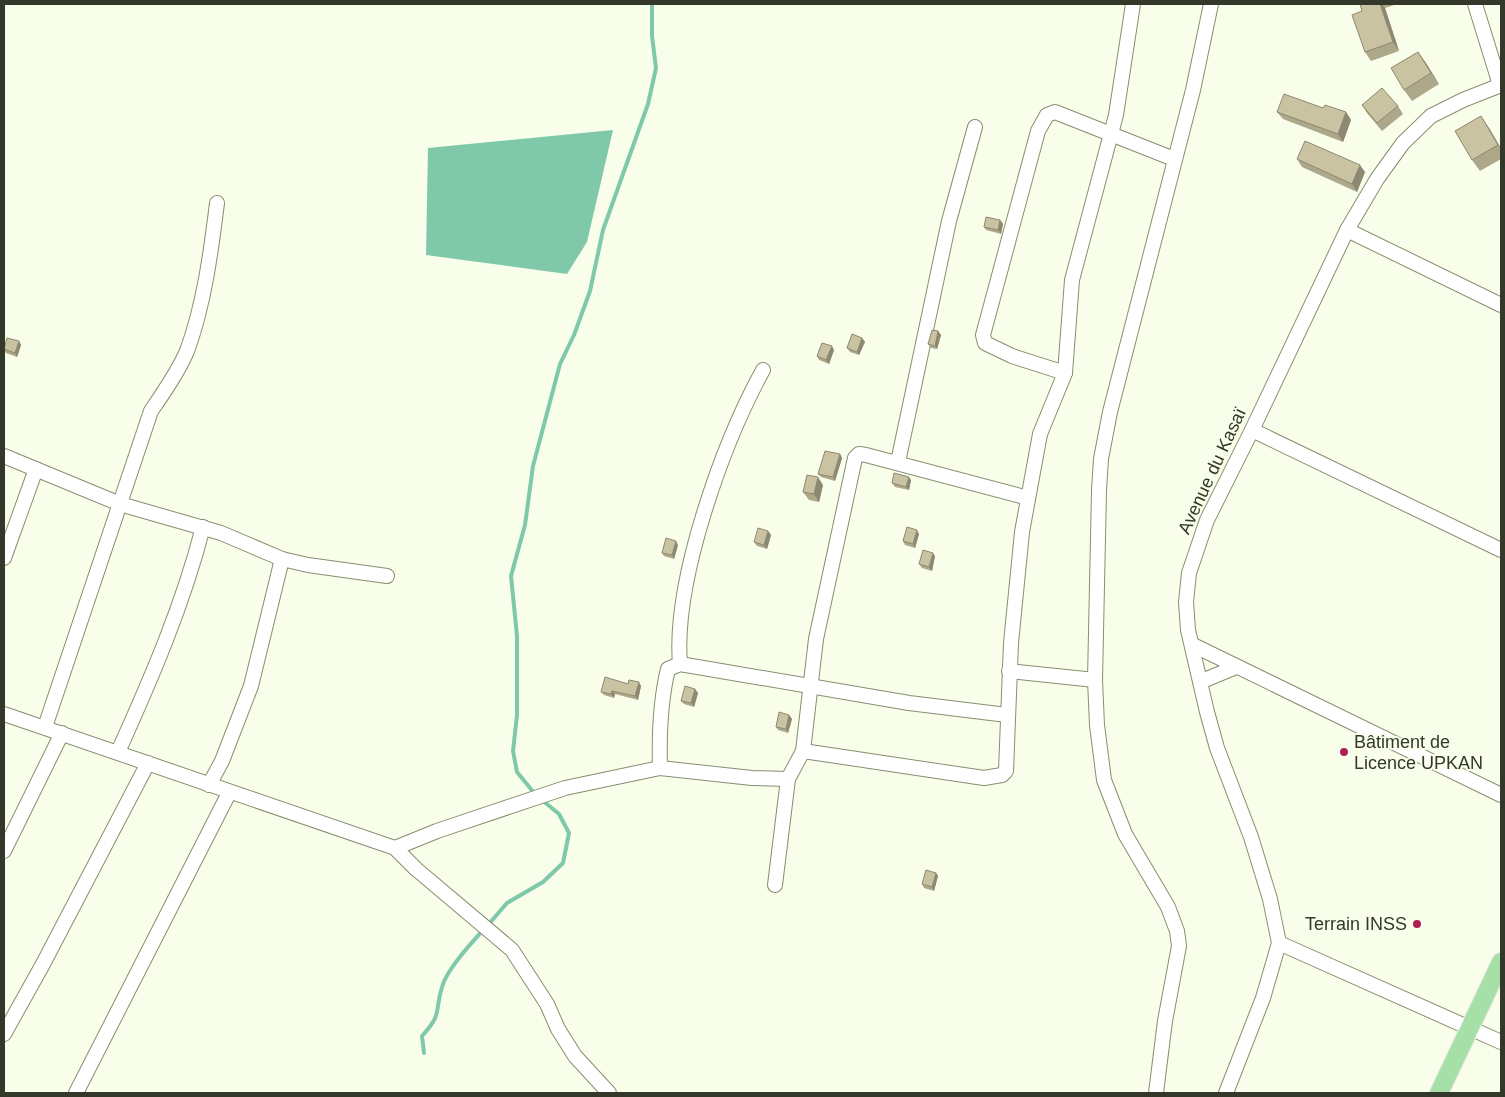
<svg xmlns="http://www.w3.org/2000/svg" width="1505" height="1097" font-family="Arial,sans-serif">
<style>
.water{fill:#7fc9aa}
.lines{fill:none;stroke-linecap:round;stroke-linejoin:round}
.stream{stroke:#7fc9aa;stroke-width:4}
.minor-casing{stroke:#868f70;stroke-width:16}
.major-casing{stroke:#e7e7e6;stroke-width:20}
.path{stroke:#a6ab9a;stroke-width:2.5;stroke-dasharray:1 4;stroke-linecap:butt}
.minor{stroke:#fff;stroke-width:14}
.major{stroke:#a7e0a6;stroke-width:18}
.wall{fill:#aea88b}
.shaded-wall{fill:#8d8871}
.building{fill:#cac3a2;stroke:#8d8871}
.poi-dot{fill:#af1e52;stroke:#f8feea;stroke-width:2}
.labels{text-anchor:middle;stroke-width:4;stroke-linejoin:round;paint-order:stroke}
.street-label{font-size:18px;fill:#34382b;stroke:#f8feea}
.poi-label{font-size:18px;fill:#34382b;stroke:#f8feea;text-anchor:start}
</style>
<rect width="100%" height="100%" fill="#f8feea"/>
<polygon class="water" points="613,130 587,242 567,274 426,255 428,148"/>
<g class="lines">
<g class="stream">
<polyline points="535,794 517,772 513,751 517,715 517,636 511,576 525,525 533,466 560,364 574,335 590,291 603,230 648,104 656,68 652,36 652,4"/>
<polyline points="488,925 507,903 543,882 563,863 569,833 559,814 542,800"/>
<path d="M424,1053L422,1036C443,1013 434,1013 442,987C447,969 470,945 483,930"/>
</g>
<g class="minor-casing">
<g id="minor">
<polyline points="1475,4 1500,85"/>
<polyline points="1347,230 1501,305"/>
<polyline points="1065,373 1012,356 985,343 983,335 1038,131 1047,115 1055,112 1174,159"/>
<polyline points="1252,430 1501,550"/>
<polyline points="4,456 120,504 221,533 282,559 308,565 387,576"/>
<polyline points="898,462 949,221 975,127"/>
<polyline points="4,558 36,469"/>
<polyline points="1193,645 1501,795"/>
<path d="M680,664C673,581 723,443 763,370"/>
<polyline points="1009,671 1095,680"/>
<polyline points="1202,681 1236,667"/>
<polyline points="4,714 395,848 416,869 512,950 547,1004 558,1029 575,1056 609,1093"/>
<path d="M45,727L151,411C164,392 178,372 187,351C204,305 211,252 217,203"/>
<polyline points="803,751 984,778 1002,775 1006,771 1011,643 1022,532 1040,434 1065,373 1072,280 1116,115 1133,4"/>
<path d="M118,752C151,679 183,605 203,527"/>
<path d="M660,768C659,735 660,702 668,669L680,664L909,703L1007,715"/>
<polyline points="209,785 222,761 251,686 282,559"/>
<polyline points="395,848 437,831 565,788 660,768 752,778 788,779"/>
<polyline points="4,851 62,733"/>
<polyline points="775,885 788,779 803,751 816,639 855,458 859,454 866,455 1028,498"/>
<polyline points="1279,943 1501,1042"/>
<polyline points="4,1034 43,964 148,763"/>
<polyline points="76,1093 229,793"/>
<polyline points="1156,1093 1165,1021 1179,946 1177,931 1168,907 1125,834 1104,780 1097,725 1095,680 1099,490 1101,459 1110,412 1193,90 1211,4"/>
<polyline points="1226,1093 1263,998 1279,943 1270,899 1251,837 1217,748 1207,712 1188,630 1186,602 1189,573 1207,520 1252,430 1347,230 1377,179 1403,143 1431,116 1463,100 1501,85"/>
</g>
</g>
<g class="major-casing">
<polyline id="major" points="1439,1093 1501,962"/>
</g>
<polyline class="path" points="1499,1093 1501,1089"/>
<use href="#minor" class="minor"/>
<use href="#major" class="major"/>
</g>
<g class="wall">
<polygon points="1360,4 1397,4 1385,8 1399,51 1371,61 1365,52 1362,11"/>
<polygon points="1418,52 1439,84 1412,101 1404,90"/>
<polygon points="1362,105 1398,106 1403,114 1382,131 1367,113"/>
<polygon points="1323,108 1346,112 1351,120 1343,142 1283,119 1277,112"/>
<polygon points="1489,128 1501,148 1501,159 1480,171 1472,160"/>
<polygon points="1297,159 1365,172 1357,192 1302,167"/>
<polygon points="1000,220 1003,224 1001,234 986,230 984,227"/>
<polygon points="938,331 941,335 937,349 931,348 928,344"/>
<polygon points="862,338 865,342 859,355 850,352 847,348"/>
<polygon points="19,341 21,345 17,357 6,353 4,350 4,348"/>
<polygon points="834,350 829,364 819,360 817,356"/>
<polygon points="840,454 842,458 835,481 821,477 818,474"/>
<polygon points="911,480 909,490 895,487 892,483"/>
<polygon points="823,485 819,502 809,500 803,492"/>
<polygon points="768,531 771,535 767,549 757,546 754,542"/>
<polygon points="919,534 915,548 905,545 903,541"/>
<polygon points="678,545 674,559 664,556 662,553"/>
<polygon points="935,556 932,571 922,568 919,564"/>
<polygon points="628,684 641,686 638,700 615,694 614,698 604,695 601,692"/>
<polygon points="695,689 698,693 694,707 684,704 681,701"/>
<polygon points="789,715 792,719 788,733 778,730 776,727"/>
<polygon points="936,873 938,876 934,891 924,888 922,884"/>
</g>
<g class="shaded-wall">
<polygon points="1380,4 1382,4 1385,8 1399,51 1393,42"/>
<polygon points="1418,52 1426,63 1439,84 1431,73"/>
<polygon points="1346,112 1351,120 1343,142 1338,134"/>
<polygon points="1481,116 1489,128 1501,149 1498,145"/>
<polygon points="1360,165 1365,172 1357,192 1352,184"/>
<polygon points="1000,220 1003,224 1001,234 998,230"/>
<polygon points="938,331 941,335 937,349 935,346"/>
<polygon points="862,338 865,342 859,355 857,352"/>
<polygon points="19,341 21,345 17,357 15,353"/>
<polygon points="832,346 834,350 829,364 826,360"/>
<polygon points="840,454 842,458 835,481 833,477"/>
<polygon points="818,477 823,485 819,502 814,494"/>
<polygon points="909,477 911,480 909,490 906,487"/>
<polygon points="917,530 919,534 915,548 913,544"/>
<polygon points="768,531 771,535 767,549 764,545"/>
<polygon points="676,541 678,545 674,559 672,555"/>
<polygon points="933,553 935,556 932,571 929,567"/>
<polygon points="639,682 641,686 638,700 635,696"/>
<polygon points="695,689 698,693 694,707 691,703"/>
<polygon points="612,691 615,694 614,698 611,694"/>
<polygon points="789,715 792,719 788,733 786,729"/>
<polygon points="936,873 938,876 934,891 932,887"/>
</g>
<g class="building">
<polygon points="1360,4 1380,4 1393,42 1365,52 1352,15 1362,11"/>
<polygon points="1418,52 1431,73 1404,90 1391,68"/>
<polygon points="1382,88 1398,106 1377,123 1362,105"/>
<polygon points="1284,94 1323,108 1325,105 1346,112 1338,134 1277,112"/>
<polygon points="1481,116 1498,145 1472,160 1455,131"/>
<polygon points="1305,141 1360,165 1352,184 1297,159"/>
<polygon points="986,217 1000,220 998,230 984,227"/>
<polygon points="932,330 938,331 935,346 928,344"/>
<polygon points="852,334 862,338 857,352 847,348"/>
<polygon points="7,338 19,341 15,353 4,349"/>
<polygon points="822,343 832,346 826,360 817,356"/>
<polygon points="825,451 840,454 833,477 818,474"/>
<polygon points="894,473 909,477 906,487 892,483"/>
<polygon points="807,475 818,477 814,494 803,492"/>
<polygon points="907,527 917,530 913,544 903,541"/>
<polygon points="758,528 768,531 764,545 754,542"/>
<polygon points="666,538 676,541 672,555 662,553"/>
<polygon points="923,550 933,553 929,567 919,564"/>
<polygon points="605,677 628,684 629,680 639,682 635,696 612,691 611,694 601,692"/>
<polygon points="685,686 695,689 691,703 681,701"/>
<polygon points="779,712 789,715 786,729 776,727"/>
<polygon points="926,870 936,873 932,887 922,884"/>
</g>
<g class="poi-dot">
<circle cx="1344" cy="752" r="5"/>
<circle cx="1417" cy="924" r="5"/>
</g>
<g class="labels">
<g class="street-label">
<text transform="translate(1212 471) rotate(-65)" y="6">Avenue du Kasaï</text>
</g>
<g class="poi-label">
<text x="1354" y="748">Bâtiment de<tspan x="1354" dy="21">Licence UPKAN</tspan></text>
<text x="1407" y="930" text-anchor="end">Terrain INSS</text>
</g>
</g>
<rect width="1505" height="1097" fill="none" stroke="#34382b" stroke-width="10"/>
</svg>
